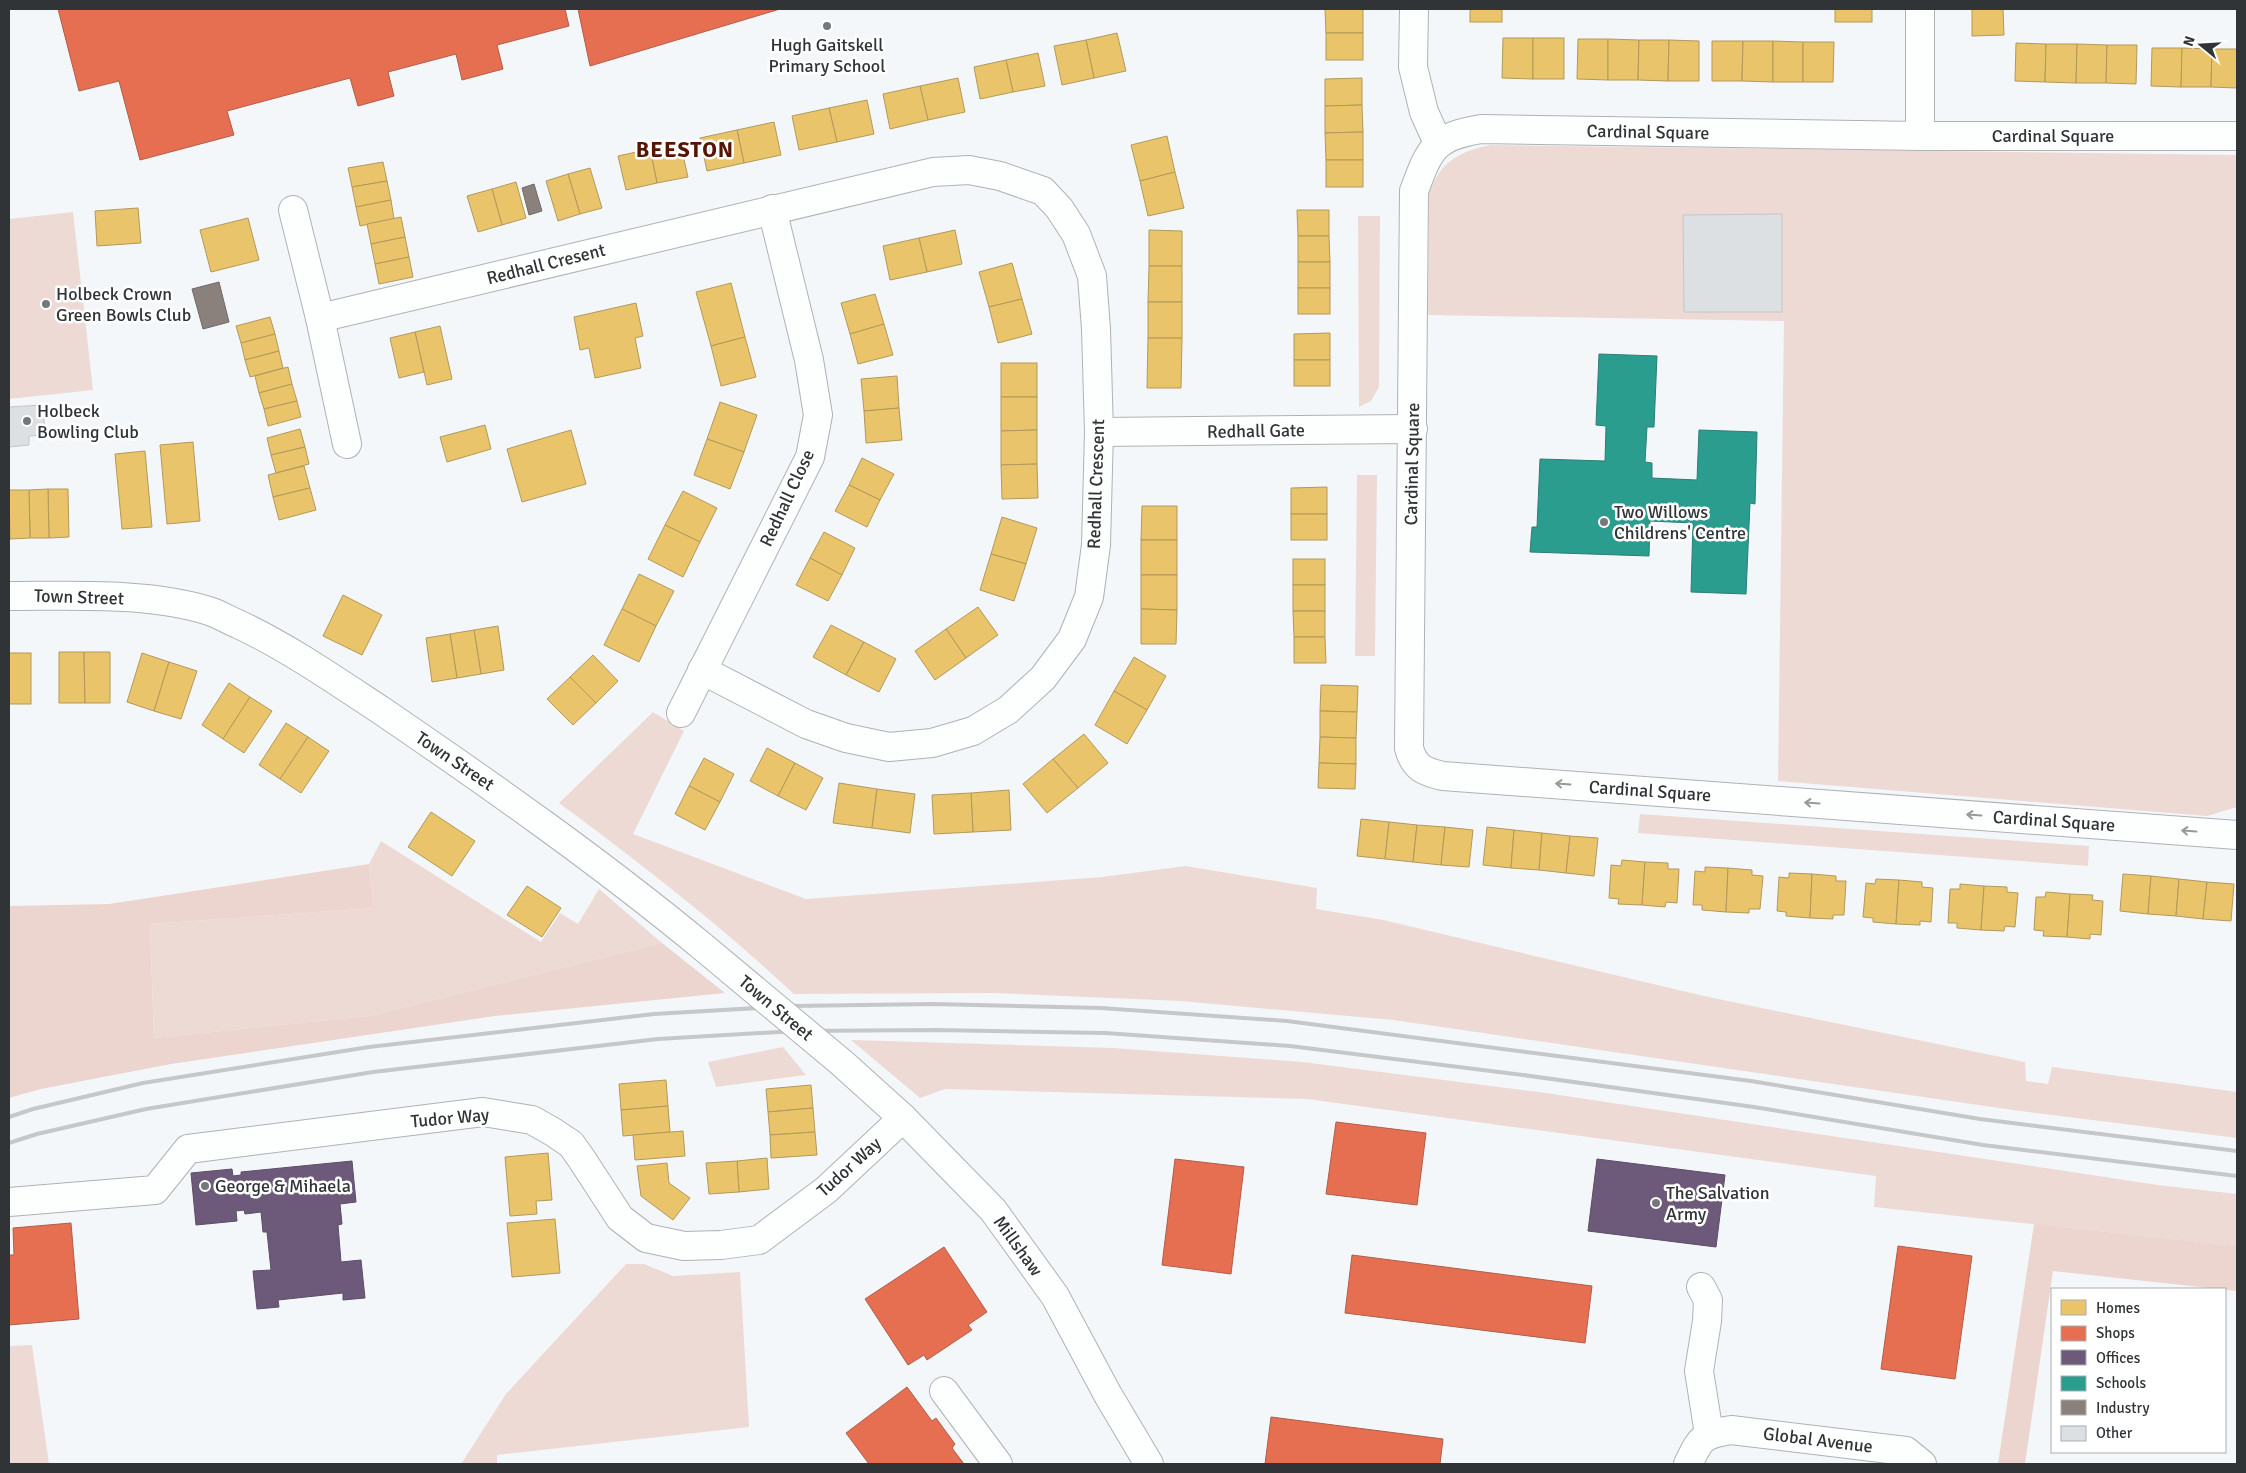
<svg xmlns="http://www.w3.org/2000/svg" width="2246" height="1473" font-family="Signika,sans-serif">
<style>
.green{fill:#eedad5}
.forest{fill:#ecd5ce}
.homes{fill:#e9c46a;stroke:#b2995b}
.shops{fill:#e76f51;stroke:#b05d49}
.offices{fill:#6d597a;stroke:#5b4e66}
.schools{fill:#2a9d8f;stroke:#2c7e75}
.industry{fill:#8a817c;stroke:#6f6a67}
.building{fill:#dde0e3;stroke:#c2c6c9}
.lines{fill:none;stroke-linecap:round;stroke-linejoin:round}
.minor-casing{stroke:#afb2b5;stroke-width:30}
.minor{stroke:#fdfefe;stroke-width:28}
.rail{stroke:#c6c7c8;stroke-width:4}
.minor-bridge-casing{stroke:#afb2b5;stroke-width:30;stroke-linecap:butt}
.minor-bridge{stroke:#fdfefe;stroke-width:28}
.oneway{stroke:#96999a}
.poi-dot{fill:#75787b;stroke:#fff;stroke-width:2}
.labels{text-anchor:middle;stroke-width:5;stroke-linejoin:round;paint-order:stroke}
.poi-label{font-size:18px;fill:#303437;stroke:#fff;text-anchor:start}
.street-label{font-size:18px;fill:#303437;stroke:#fff}
.district-label{font-size:22px;font-weight:bold;letter-spacing:1px;fill:#551500;stroke:#fff}
</style>
<rect width="100%" height="100%" fill="#f4f7fa"/>
<g class="green">
<path d="M1490,145L2237,155V807L2207,816L1778,781L1784,321L1428,315L1429,194C1440,162 1458,152 1490,145Z"/>
<polygon points="73,212 93,390 9,399 9,219"/>
<polygon points="1358,216 1380,216 1379,387 1371,401 1359,407"/>
<polygon points="1357,475 1377,475 1375,656 1355,656"/>
<path d="M653,712L684,731L633,834L806,899L1102,877L1186,866L1317,888L1316,909L1383,920L1704,996L2025,1062L2026,1081L2048,1084L2052,1067L2237,1092V1138L2013,1110L1393,1020L1181,1001L994,993L794,994C720,925 640,863 559,803Z"/>
<polygon points="1640,814 2089,846 2088,866 1638,833"/>
<polygon points="381,841 541,942 560,913 578,924 599,889 662,943 370,1016 154,1038 150,924 374,908 369,864"/>
<polygon points="851,1040 1113,1048 1303,1062 1546,1093 2158,1185 2237,1194 2237,1246 1874,1207 1876,1176 1307,1099 945,1089 920,1098"/>
<polygon points="783,1047 806,1075 716,1087 708,1062"/>
<polygon points="626,1264 644,1264 673,1276 740,1272 749,1427 497,1455 497,1464 461,1464 506,1394"/>
<polygon points="32,1345 49,1464 9,1464 9,1346"/>
</g>
<g class="forest">
<polygon points="369,864 374,908 150,924 154,1038 370,1016 662,943 725,993 495,1016 171,1064 41,1089 9,1098 9,906 109,904"/>
<polygon points="2034,1224 2237,1246 2237,1291 2053,1271 2025,1464 1998,1464"/>
</g>
<g class="homes">
<polygon points="1325,9 1363,9 1363,33 1326,33"/>
<rect x="1470" y="9" width="32" height="13"/>
<rect x="1835" y="9" width="37" height="13"/>
<polygon points="1972,9 2003,9 2004,35 1972,36"/>
<polygon points="1117,33 1126,71 1094,78 1086,40"/>
<rect x="1326" y="33" width="37" height="27"/>
<polygon points="1503,38 1533,38 1533,79 1502,78"/>
<rect x="1533" y="38" width="31" height="41"/>
<polygon points="1578,39 1608,39 1608,80 1577,79"/>
<polygon points="1608,39 1639,40 1638,80 1608,80"/>
<polygon points="1086,40 1094,78 1062,85 1054,46"/>
<polygon points="1639,40 1669,40 1668,81 1638,80"/>
<polygon points="1669,40 1699,41 1699,81 1668,81"/>
<polygon points="1712,41 1743,41 1742,81 1712,81"/>
<polygon points="1743,41 1773,41 1773,82 1742,81"/>
<polygon points="1773,41 1803,42 1803,82 1773,82"/>
<polygon points="1803,42 1834,42 1833,82 1803,82"/>
<polygon points="2016,43 2046,44 2045,82 2015,81"/>
<polygon points="2046,44 2077,44 2076,83 2045,82"/>
<polygon points="2077,44 2107,45 2106,83 2076,83"/>
<polygon points="2107,45 2137,45 2136,84 2106,83"/>
<polygon points="2152,48 2182,48 2181,87 2151,86"/>
<polygon points="2182,48 2212,49 2211,87 2181,87"/>
<polygon points="2212,49 2237,49 2237,88 2211,87"/>
<polygon points="1038,53 1045,86 1013,92 1006,60"/>
<polygon points="1006,60 1013,92 980,99 974,67"/>
<polygon points="958,78 965,112 928,120 920,86"/>
<polygon points="1362,78 1362,105 1325,106 1325,79"/>
<polygon points="920,86 928,120 890,129 883,94"/>
<polygon points="867,100 874,134 837,142 829,108"/>
<polygon points="1362,105 1363,132 1325,133 1325,106"/>
<polygon points="829,108 837,142 799,150 792,116"/>
<polygon points="774,122 781,155 744,163 737,130"/>
<polygon points="737,130 744,163 707,171 700,138"/>
<polygon points="1363,132 1363,160 1326,160 1325,133"/>
<polygon points="1167,136 1175,172 1140,181 1131,145"/>
<polygon points="680,142 688,177 657,183 650,149"/>
<polygon points="650,149 657,183 626,190 618,156"/>
<rect x="1326" y="160" width="37" height="27"/>
<polygon points="383,162 387,181 352,187 348,168"/>
<polygon points="590,168 602,208 580,214 568,174"/>
<polygon points="1175,172 1184,208 1148,216 1140,181"/>
<polygon points="568,174 580,214 558,221 546,181"/>
<polygon points="387,181 391,200 356,207 352,187"/>
<polygon points="516,182 526,218 502,225 492,189"/>
<polygon points="492,189 502,225 478,232 467,196"/>
<polygon points="391,200 394,219 360,226 356,207"/>
<polygon points="138,208 141,243 97,246 95,211"/>
<polygon points="1297,210 1329,210 1329,236 1298,236"/>
<polygon points="401,217 405,237 371,244 367,224"/>
<polygon points="248,218 259,260 211,272 200,230"/>
<polygon points="955,230 962,264 927,272 919,238"/>
<polygon points="1149,230 1182,231 1182,266 1149,266"/>
<polygon points="1298,236 1329,236 1330,262 1298,262"/>
<polygon points="405,237 409,257 375,264 371,244"/>
<polygon points="919,238 927,272 890,280 883,246"/>
<polygon points="409,257 413,277 379,284 375,264"/>
<rect x="1298" y="262" width="32" height="26"/>
<polygon points="1012,263 1022,299 989,307 979,272"/>
<polygon points="1149,266 1182,266 1182,302 1148,302"/>
<polygon points="731,283 745,337 711,346 696,292"/>
<rect x="1298" y="288" width="32" height="26"/>
<polygon points="875,294 884,324 850,334 841,303"/>
<polygon points="1022,299 1032,334 998,343 989,307"/>
<rect x="1148" y="302" width="34" height="36"/>
<polygon points="636,303 643,336 635,338 641,368 595,378 589,348 580,350 574,317"/>
<polygon points="270,317 275,334 241,343 236,326"/>
<polygon points="884,324 893,355 858,364 850,334"/>
<polygon points="440,326 452,379 427,385 415,332"/>
<polygon points="415,332 424,372 399,378 390,338"/>
<polygon points="1330,333 1330,360 1294,360 1294,334"/>
<polygon points="275,334 279,351 245,360 241,343"/>
<polygon points="745,337 756,377 721,386 711,346"/>
<polygon points="1148,338 1182,338 1181,388 1147,388"/>
<polygon points="279,351 283,368 250,377 245,360"/>
<rect x="1294" y="360" width="36" height="26"/>
<rect x="1001" y="363" width="36" height="34"/>
<polygon points="288,367 292,384 259,393 255,376"/>
<polygon points="897,376 899,408 864,411 861,379"/>
<polygon points="292,384 297,401 264,409 259,393"/>
<polygon points="1001,397 1037,397 1037,430 1001,431"/>
<polygon points="297,401 301,417 268,426 264,409"/>
<polygon points="720,402 757,415 744,452 707,439"/>
<polygon points="899,408 902,440 866,443 864,411"/>
<polygon points="485,425 491,449 447,462 440,437"/>
<polygon points="300,429 305,447 271,455 267,438"/>
<polygon points="571,430 586,484 522,502 507,449"/>
<polygon points="1037,430 1037,464 1001,465 1001,431"/>
<polygon points="707,439 744,452 730,489 694,475"/>
<polygon points="193,442 200,521 167,524 160,445"/>
<polygon points="305,447 309,464 276,473 271,455"/>
<polygon points="145,451 152,527 122,529 115,454"/>
<polygon points="862,458 894,474 880,500 849,485"/>
<polygon points="1037,464 1038,498 1002,499 1001,465"/>
<polygon points="304,466 310,488 273,497 268,475"/>
<polygon points="849,485 880,500 867,527 835,511"/>
<polygon points="1327,487 1327,514 1291,514 1291,488"/>
<polygon points="310,488 316,510 279,520 273,497"/>
<polygon points="48,489 68,489 69,537 49,538"/>
<polygon points="48,489 49,538 30,538 29,490"/>
<polygon points="9,490 29,490 30,538 10,539"/>
<polygon points="683,491 717,508 700,542 665,525"/>
<polygon points="1142,506 1177,506 1177,540 1141,540"/>
<rect x="1291" y="514" width="36" height="26"/>
<polygon points="1002,517 1037,528 1026,564 991,554"/>
<polygon points="665,525 700,542 683,577 648,559"/>
<polygon points="824,532 855,548 842,575 810,558"/>
<rect x="1141" y="540" width="36" height="35"/>
<polygon points="991,554 1026,564 1014,601 980,590"/>
<polygon points="810,558 842,575 828,601 796,585"/>
<rect x="1293" y="559" width="32" height="26"/>
<polygon points="639,574 674,591 656,626 622,609"/>
<polygon points="1141,575 1177,575 1177,610 1141,609"/>
<rect x="1293" y="585" width="32" height="26"/>
<polygon points="343,595 382,615 362,655 323,636"/>
<polygon points="978,607 998,635 966,658 946,629"/>
<polygon points="622,609 656,626 639,662 604,645"/>
<polygon points="1141,609 1177,610 1176,644 1141,644"/>
<polygon points="1293,611 1325,611 1325,637 1294,637"/>
<polygon points="831,625 864,642 846,675 813,657"/>
<polygon points="498,626 504,670 481,674 474,630"/>
<polygon points="946,629 966,658 935,680 915,651"/>
<polygon points="474,630 481,674 457,678 450,634"/>
<polygon points="450,634 457,678 432,682 426,638"/>
<polygon points="1294,637 1325,637 1326,663 1294,663"/>
<polygon points="864,642 896,659 879,692 846,675"/>
<polygon points="59,652 84,652 85,703 59,703"/>
<polygon points="84,652 110,652 110,703 85,703"/>
<rect x="9" y="653" width="22" height="51"/>
<polygon points="142,653 169,662 154,711 127,702"/>
<polygon points="593,655 618,681 596,703 570,677"/>
<polygon points="1134,657 1166,676 1147,710 1114,691"/>
<polygon points="169,662 197,671 181,719 154,711"/>
<polygon points="570,677 596,703 573,725 547,699"/>
<polygon points="229,683 250,697 223,739 202,725"/>
<polygon points="1321,685 1358,686 1357,712 1320,711"/>
<polygon points="1114,691 1147,710 1127,744 1095,725"/>
<polygon points="250,697 272,711 244,753 223,739"/>
<polygon points="1320,711 1357,712 1356,738 1320,737"/>
<polygon points="286,723 308,737 280,779 259,765"/>
<polygon points="1084,734 1108,763 1078,788 1053,759"/>
<polygon points="308,737 329,751 301,793 280,779"/>
<polygon points="1320,737 1356,738 1356,764 1319,763"/>
<polygon points="767,748 795,763 778,796 750,781"/>
<polygon points="704,758 734,774 720,802 689,786"/>
<polygon points="1053,759 1078,788 1047,813 1023,784"/>
<polygon points="795,763 823,778 806,810 778,796"/>
<polygon points="1319,763 1356,764 1355,789 1318,788"/>
<polygon points="839,783 877,789 872,828 833,823"/>
<polygon points="689,786 720,802 705,830 675,814"/>
<polygon points="877,789 915,794 910,833 872,828"/>
<polygon points="1009,790 1011,830 973,832 971,793"/>
<polygon points="971,793 973,832 934,834 932,795"/>
<polygon points="431,812 475,841 452,876 408,847"/>
<polygon points="1361,819 1389,822 1385,859 1357,856"/>
<polygon points="1389,822 1417,825 1413,862 1385,859"/>
<polygon points="1417,825 1445,827 1441,865 1413,862"/>
<polygon points="1445,827 1473,830 1469,867 1441,865"/>
<polygon points="1487,827 1514,830 1511,868 1483,865"/>
<polygon points="1514,830 1542,833 1539,870 1511,868"/>
<polygon points="1542,833 1570,836 1566,873 1539,870"/>
<polygon points="1570,836 1598,838 1594,876 1566,873"/>
<polygon points="1622,860 1645,862 1642,905 1618,904 1619,899 1609,898 1611,865 1621,866"/>
<polygon points="1645,862 1668,863 1668,869 1679,869 1677,903 1666,902 1665,907 1642,905"/>
<polygon points="1705,867 1728,868 1726,912 1702,910 1702,905 1693,905 1695,871 1705,872"/>
<polygon points="1728,868 1752,870 1752,875 1763,876 1760,909 1749,909 1749,913 1726,912"/>
<polygon points="1789,873 1812,874 1810,918 1786,916 1786,912 1777,911 1779,877 1789,878"/>
<polygon points="1812,874 1836,876 1836,881 1846,881 1844,915 1833,915 1833,919 1810,918"/>
<polygon points="2123,874 2151,876 2148,914 2120,911"/>
<polygon points="2151,876 2179,879 2176,916 2148,914"/>
<polygon points="1876,879 1899,880 1896,924 1873,922 1873,918 1863,917 1866,883 1875,884"/>
<polygon points="2179,879 2207,882 2203,919 2176,916"/>
<polygon points="1899,880 1922,882 1922,887 1933,888 1931,922 1920,921 1920,925 1896,924"/>
<polygon points="2207,882 2234,884 2231,921 2203,919"/>
<polygon points="1960,884 1984,886 1981,930 1957,928 1957,923 1948,923 1950,889 1960,889"/>
<polygon points="527,886 561,908 542,937 507,915"/>
<polygon points="1984,886 2007,887 2007,892 2018,893 2015,927 2005,926 2004,931 1981,930"/>
<polygon points="2046,892 2070,894 2067,937 2043,936 2044,931 2034,930 2036,897 2045,897"/>
<polygon points="2070,894 2093,895 2092,900 2103,901 2101,935 2090,934 2090,939 2067,937"/>
<polygon points="666,1080 668,1106 621,1110 619,1084"/>
<polygon points="811,1085 813,1108 768,1112 766,1089"/>
<polygon points="668,1106 670,1132 623,1136 621,1110"/>
<polygon points="813,1108 815,1132 770,1135 768,1112"/>
<polygon points="683,1131 685,1156 635,1160 633,1135"/>
<polygon points="815,1132 817,1155 771,1158 770,1135"/>
<polygon points="548,1153 552,1200 536,1201 537,1214 510,1216 505,1157"/>
<polygon points="767,1158 769,1189 739,1192 737,1161"/>
<polygon points="737,1161 739,1192 709,1194 706,1163"/>
<polygon points="667,1163 669,1183 690,1198 673,1220 641,1196 637,1166"/>
<polygon points="555,1219 560,1273 512,1277 507,1223"/>
</g>
<g class="shops">
<polygon points="58,9 565,9 569,26 497,45 503,69 462,80 456,54 388,72 394,96 358,106 350,78 227,111 234,135 140,160 119,81 79,91"/>
<polygon points="578,9 780,9 590,66"/>
<polygon points="1336,1122 1426,1133 1417,1205 1326,1194"/>
<polygon points="1175,1159 1244,1167 1231,1274 1162,1265"/>
<polygon points="71,1223 79,1319 9,1325 9,1255 14,1255 13,1228"/>
<polygon points="1898,1246 1972,1256 1955,1379 1881,1369"/>
<polygon points="944,1247 987,1312 968,1325 972,1330 927,1360 924,1355 908,1365 865,1299"/>
<polygon points="1352,1255 1592,1286 1585,1343 1345,1313"/>
<polygon points="907,1387 932,1421 936,1418 955,1444 952,1448 964,1464 869,1464 846,1433"/>
<polygon points="1271,1417 1443,1439 1440,1464 1265,1464"/>
</g>
<g class="offices">
<polygon points="1597,1159 1725,1175 1716,1247 1588,1231"/>
<polygon points="352,1161 356,1202 340,1204 342,1224 338,1225 341,1262 361,1260 365,1298 343,1300 343,1293 278,1300 279,1307 257,1309 253,1271 271,1270 267,1232 263,1232 261,1212 245,1214 244,1210 236,1211 237,1221 196,1225 191,1173 232,1169 233,1176 241,1175 241,1172"/>
</g>
<polygon class="schools" points="1599,354 1657,356 1654,427 1647,427 1645,462 1652,463 1652,478 1697,480 1699,430 1757,432 1755,504 1750,503 1746,594 1691,592 1693,523 1650,521 1649,556 1530,552 1532,527 1537,527 1540,459 1605,461 1606,426 1596,425"/>
<g class="industry">
<polygon points="534,184 542,211 529,215 522,188"/>
<polygon points="219,282 229,322 203,329 192,289"/>
</g>
<g class="building">
<polygon points="1782,214 1782,312 1684,312 1683,215"/>
<polygon points="43,405 45,435 29,436 29,445 9,447 9,407"/>
</g>
<g class="lines">
<g class="minor-casing">
<g id="minor">
<polyline points="1414,9 1413,67 1424,112 1438,143"/>
<polyline points="1920,9 1920,136"/>
<path d="M2237,136H1920L1481,129C1434,137 1430,148 1414,191L1409,748C1414,768 1425,772 1443,776L2237,835"/>
<polyline points="293,210 320,318 347,444"/>
<polyline points="320,318 933,172 969,170 1000,176 1043,191 1059,208 1076,234 1092,276 1096,329 1099,432 1096,545 1089,597 1072,639 1043,678 1008,710 973,731 932,743 889,747 846,738 806,724 702,670"/>
<polyline points="1099,432 1413,429"/>
<path d="M9,596C71,596 149,592 209,611C219,614 228,620 238,624C289,648 335,680 382,711C492,786 600,862 703,947"/>
<polyline points="681,713 810,457 818,415 809,360 772,209"/>
<polyline points="842,1063 903,1118 993,1210 1055,1296 1108,1395 1149,1464"/>
<polyline points="9,1202 155,1190 188,1149 483,1112 532,1120 553,1132 571,1144 581,1158 620,1218 646,1238 684,1246 721,1245 759,1240 826,1190 903,1118"/>
<polyline points="1701,1287 1708,1300 1707,1321 1699,1371 1709,1434"/>
<polyline points="944,1391 998,1464"/>
<path d="M1688,1464C1701,1438 1701,1435 1731,1430L1906,1451L1922,1464"/>
</g>
</g>
<use href="#minor" class="minor"/>
<g class="rail">
<polyline points="9,1117 33,1109 143,1083 369,1047 654,1014 792,1006 934,1004 1101,1008 1287,1021 1751,1081 1980,1119 2237,1151"/>
<polyline points="9,1143 37,1134 146,1109 373,1072 658,1039 796,1031 937,1030 1105,1033 1290,1046 1523,1075 1754,1107 1983,1145 2237,1176"/>
</g>
<g class="minor-bridge-casing">
<polyline id="minor-bridge" points="703,947 842,1063"/>
</g>
<use href="#minor-bridge" class="minor-bridge"/>
</g>
<defs><path id="oneway-shaft" d="M-6 0H5M1.5-3L5.5 0L1.5 3" fill="none" stroke-width="1.6" stroke-linecap="round" stroke-linejoin="round" transform="scale(1.25)"/></defs>
<g class="oneway">
<use href="#oneway-shaft" transform="translate(1563 784) rotate(-176)"/>
<use href="#oneway-shaft" transform="translate(1812 803) rotate(-176)"/>
<use href="#oneway-shaft" transform="translate(1974 815) rotate(-176)"/>
<use href="#oneway-shaft" transform="translate(2189 831) rotate(-176)"/>
</g>
<g class="poi-dot">
<circle cx="827" cy="26" r="5"/>
<circle cx="46" cy="304" r="5"/>
<circle cx="27" cy="421" r="5"/>
<circle cx="1604" cy="522" r="5"/>
<circle cx="205" cy="1186" r="5"/>
<circle cx="1656" cy="1203" r="5"/>
</g>
<g class="labels">
<g class="poi-label">
<text x="827" y="51" text-anchor="middle">Hugh Gaitskell<tspan x="827" dy="21">Primary School</tspan></text>
<text x="56" y="300">Holbeck Crown<tspan x="56" dy="21">Green Bowls Club</tspan></text>
<text x="37" y="417">Holbeck<tspan x="37" dy="21">Bowling Club</tspan></text>
<text x="1614" y="518">Two Willows<tspan x="1614" dy="21">Childrens' Centre</tspan></text>
<text x="215" y="1192">George &amp; Mihaela</text>
<text x="1666" y="1199">The Salvation<tspan x="1666" dy="21">Army</tspan></text>
</g>
<g class="street-label">
<text transform="translate(1648 132) rotate(1)" y="6">Cardinal Square</text>
<text x="2053" y="142">Cardinal Square</text>
<text transform="translate(546 264) rotate(-14)" y="6">Redhall Cresent</text>
<text transform="translate(1256 431) rotate(-1)" y="6">Redhall Gate</text>
<text transform="translate(1412 464) rotate(-89)" y="6">Cardinal Square</text>
<text transform="translate(1096 484) rotate(-88)" y="6">Redhall Crescent</text>
<text transform="translate(787 498) rotate(-65)" y="6">Redhall Close</text>
<text transform="translate(79 597) rotate(2)" y="6">Town Street</text>
<text transform="translate(455 761) rotate(34)" y="6">Town Street</text>
<text transform="translate(1650 791) rotate(4)" y="6">Cardinal Square</text>
<text transform="translate(2054 821) rotate(4)" y="6">Cardinal Square</text>
<text transform="translate(776 1008) rotate(40)" y="6">Town Street</text>
<text transform="translate(450 1118) rotate(-5)" y="6">Tudor Way</text>
<text transform="translate(849 1167) rotate(-42)" y="6">Tudor Way</text>
<text transform="translate(1018 1246) rotate(54)" y="6">Millshaw</text>
<text transform="translate(1818 1440) rotate(7)" y="6">Global Avenue</text>
</g>
<g class="district-label">
<text x="685" y="157">BEESTON</text>
</g>
</g>
<rect width="2246" height="1473" fill="none" stroke="#303437" stroke-width="20"/>
<rect x="2051" y="1288" width="175" height="165" fill="#ffffff" stroke="#acaeaf"/>
<rect x="2061" y="1300" width="25" height="15" fill="#e9c46a" stroke="#acaeaf"/>
<text x="2096" y="1313" font-size="15" fill="#303437">Homes</text>
<rect x="2061" y="1326" width="25" height="15" fill="#e76f51" stroke="#acaeaf"/>
<text x="2096" y="1338" font-size="15" fill="#303437">Shops</text>
<rect x="2061" y="1350" width="25" height="15" fill="#6d597a" stroke="#acaeaf"/>
<text x="2096" y="1363" font-size="15" fill="#303437">Offices</text>
<rect x="2061" y="1376" width="25" height="15" fill="#2a9d8f" stroke="#acaeaf"/>
<text x="2096" y="1388" font-size="15" fill="#303437">Schools</text>
<rect x="2061" y="1400" width="25" height="15" fill="#8a817c" stroke="#acaeaf"/>
<text x="2096" y="1413" font-size="15" fill="#303437">Industry</text>
<rect x="2061" y="1426" width="25" height="15" fill="#dde0e3" stroke="#acaeaf"/>
<text x="2096" y="1438" font-size="15" fill="#303437">Other</text>
<g transform="translate(2201 45) rotate(288)" stroke="#ffffff" stroke-width="4" paint-order="stroke">
<path d="M0-4L9 19L0 12L-9 19Z" fill="#303437"/>
<text y="-8" font-size="14" font-weight="bold" text-anchor="middle" fill="#303437">N</text>
</g>
</svg>
